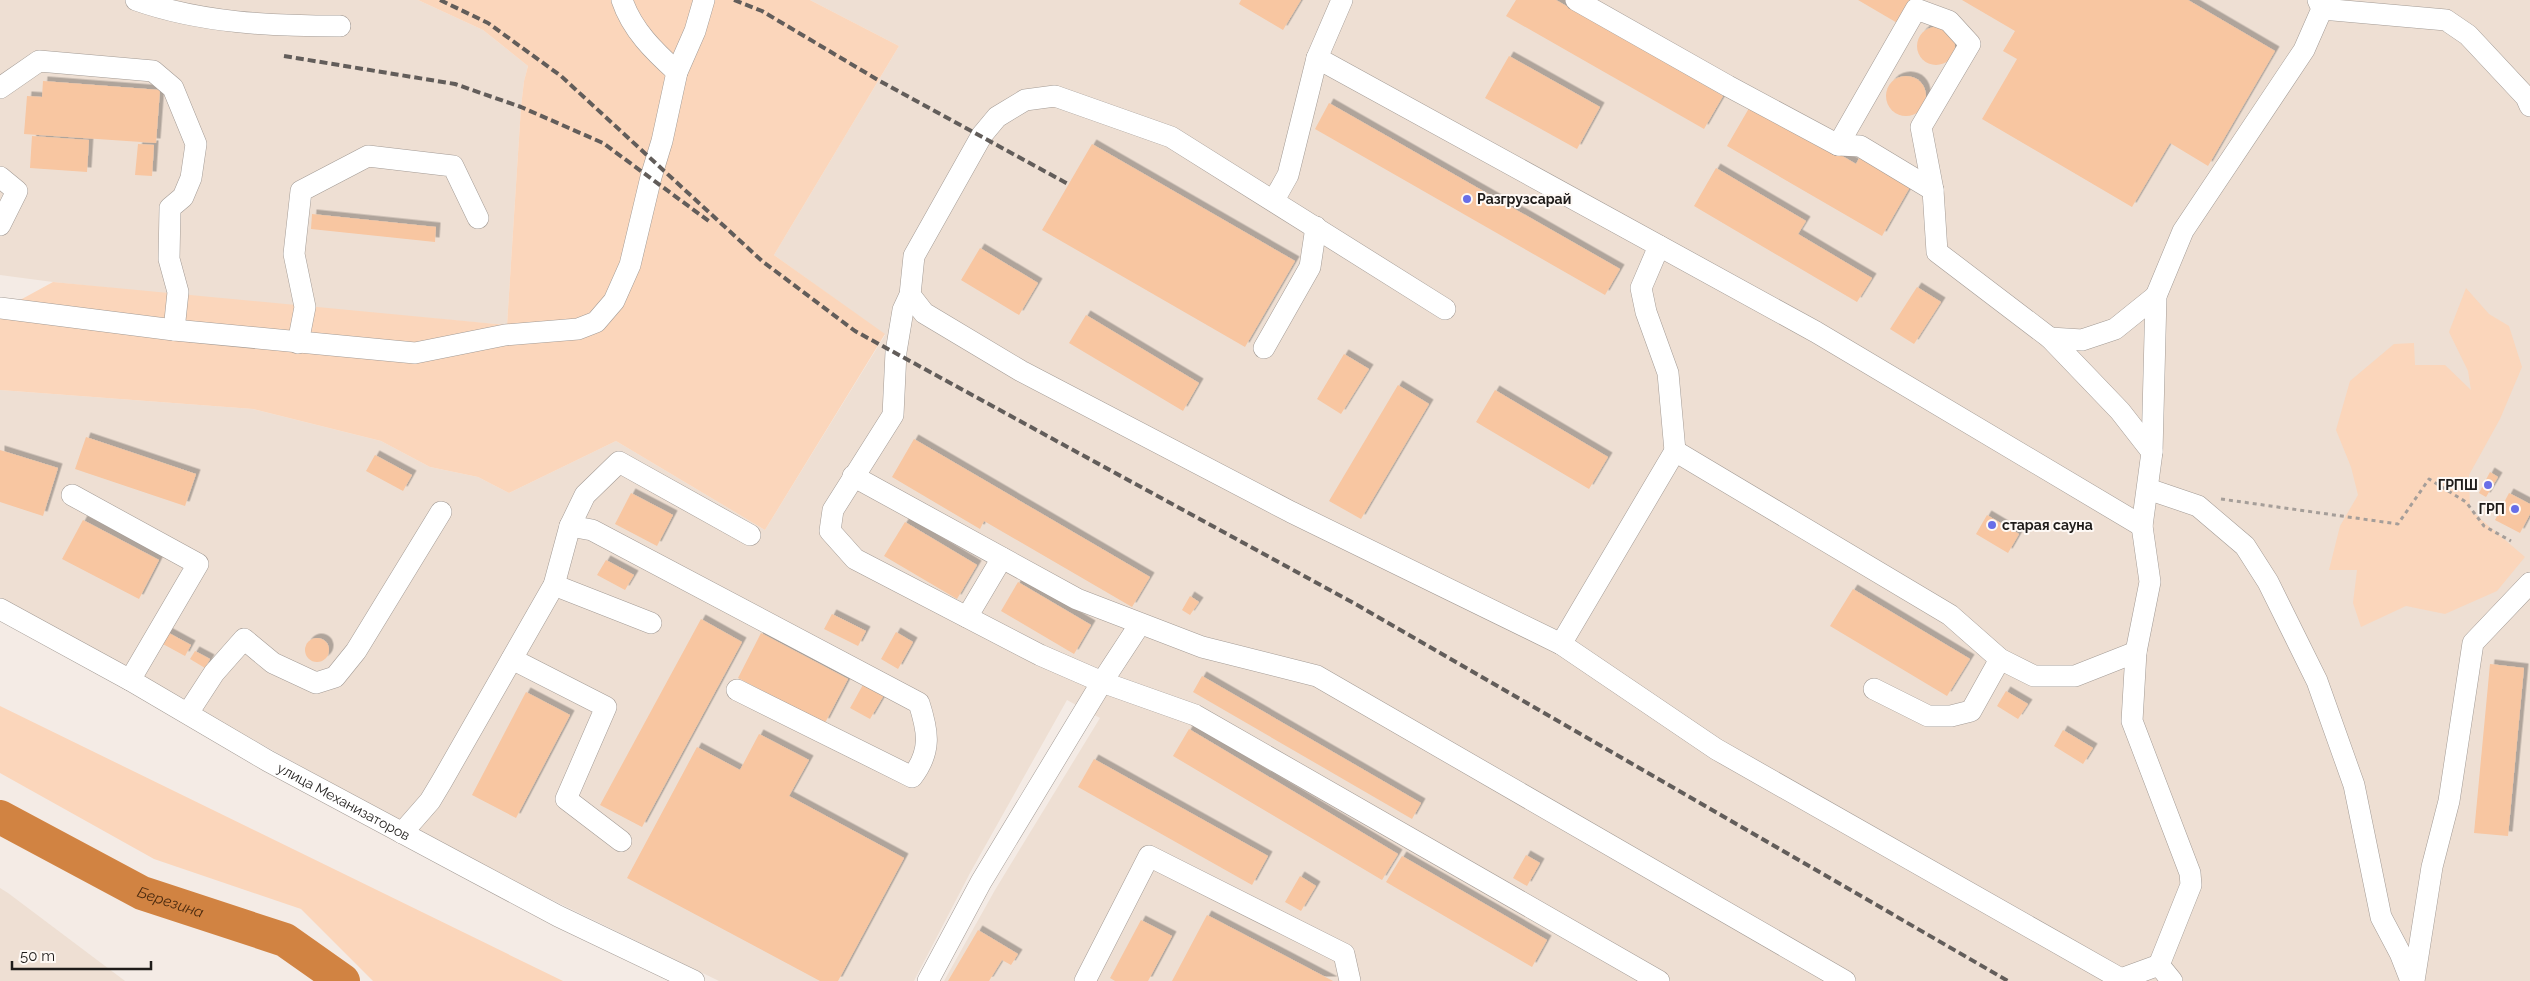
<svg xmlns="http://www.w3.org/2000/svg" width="2530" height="981" font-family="Raleway,sans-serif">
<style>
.built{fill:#eedfd3}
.green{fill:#fbd6bb}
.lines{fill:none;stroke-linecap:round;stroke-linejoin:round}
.river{stroke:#d18342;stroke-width:34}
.building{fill:#f8c6a1;filter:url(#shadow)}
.minor-casing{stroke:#a39b95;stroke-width:22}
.path{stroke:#a59e99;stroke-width:3;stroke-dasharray:4 4;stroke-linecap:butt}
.minor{stroke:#fff;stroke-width:21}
.rail{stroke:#625d5a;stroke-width:4;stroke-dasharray:8 4;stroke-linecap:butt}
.poi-dot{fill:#686ee7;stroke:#fef9f5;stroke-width:2}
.labels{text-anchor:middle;stroke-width:4;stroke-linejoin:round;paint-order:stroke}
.poi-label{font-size:14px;font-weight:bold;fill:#1f1c1a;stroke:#fef9f5;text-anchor:start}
.street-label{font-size:14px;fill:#1f1c1a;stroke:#fef9f5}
.water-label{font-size:15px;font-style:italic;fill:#4a2a0f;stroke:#fef9f5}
</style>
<defs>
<filter id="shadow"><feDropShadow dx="4.5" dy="-4.5" stdDeviation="0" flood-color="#0004"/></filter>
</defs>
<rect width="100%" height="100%" fill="#f4ebe5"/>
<g class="built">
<polygon points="0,0 418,0 483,30 528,66 524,81 521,107 507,325 245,302 53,282 0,275"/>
<polygon points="810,0 2530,0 2530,981 944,981 995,890 1100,718 1067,700 970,873 914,981 719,981 468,859 0,599 0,390 253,409 381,441 430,467 478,477 509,493 616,441 765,530 885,335 774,255 899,46"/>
<polygon points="0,888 8,893 125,981 0,981"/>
</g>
<g class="green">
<polygon points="418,0 810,0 899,46 774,255 885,334 765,530 616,441 509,493 478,477 430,467 381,441 253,409 0,390 0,311 53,282 507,325 521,107 524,81 528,66 483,30"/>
<polygon points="2466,288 2489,314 2509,326 2522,367 2500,419 2469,475 2470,510 2525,557 2497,591 2445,614 2406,606 2361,627 2353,603 2357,570 2329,570 2340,526 2358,495 2351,467 2336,430 2350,381 2394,344 2414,343 2415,365 2445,365 2471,390 2468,371 2449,332"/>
<polygon points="0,706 563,981 373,981 301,909 154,859 0,773"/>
</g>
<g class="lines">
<path class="river" id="s1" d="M0,817L142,893L285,940L343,981"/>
</g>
<g class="building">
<polygon points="1241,0 1301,0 1283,30 1239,4"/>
<polygon points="1516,0 1556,0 1723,96 1704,129 1506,16"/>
<polygon points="1858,0 1913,0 1899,24"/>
<polygon points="1962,0 2188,0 2275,51 2208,166 2170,143 2132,207 1982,119 2017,59 2003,51 2015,31"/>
<circle cx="1936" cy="46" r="19"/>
<polygon points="1509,56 1600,107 1577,149 1485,98"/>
<circle cx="1906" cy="96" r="20"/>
<polygon points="43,81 160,90 156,143 24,134 27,96 42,97"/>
<polygon points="1329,103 1620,269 1605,295 1315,129"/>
<polygon points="1752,103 1856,164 1863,151 1914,180 1882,236 1727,146"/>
<polygon points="32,136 89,140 87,172 30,168"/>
<polygon points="138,144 154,145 152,176 135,175"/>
<polygon points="1092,144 1295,261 1245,347 1042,230"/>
<polygon points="1716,168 1806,221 1798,234 1872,278 1857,302 1694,206"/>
<polygon points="312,214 436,227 435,242 311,229"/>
<polygon points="980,248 1038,283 1019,315 961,280"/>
<polygon points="1917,287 1941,302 1914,344 1890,329"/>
<polygon points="1086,315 1199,383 1183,411 1069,343"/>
<polygon points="1344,354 1369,369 1341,414 1317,399"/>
<polygon points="1398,385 1429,404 1361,519 1329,501"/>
<polygon points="1495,390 1608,457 1589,489 1476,422"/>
<polygon points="86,437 196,474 185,506 75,469"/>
<polygon points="914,439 1150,577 1132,607 984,521 980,529 892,477"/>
<polygon points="0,450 58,468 43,516 0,502"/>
<polygon points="375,455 412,475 403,491 366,471"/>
<polygon points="2490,472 2498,477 2486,497 2479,493"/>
<polygon points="631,493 673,515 657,546 615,524"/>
<polygon points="2509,493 2530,504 2530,514 2520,533 2495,520"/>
<polygon points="1987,515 2019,534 2008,553 1976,534"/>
<polygon points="83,520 159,560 139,599 62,559"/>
<polygon points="905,522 977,565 957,599 884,556"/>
<polygon points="606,560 634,575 625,590 597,575"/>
<polygon points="1018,582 1091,625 1074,654 1001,611"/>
<polygon points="1853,589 1970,659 1947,696 1830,626"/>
<polygon points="1190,596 1199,602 1190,615 1182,610"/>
<polygon points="832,614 866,631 858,646 824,629"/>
<polygon points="701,619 742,642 642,827 600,805"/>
<polygon points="167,632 191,645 185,656 161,643"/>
<polygon points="896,632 913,642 898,669 881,659"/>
<polygon points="761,633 848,679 825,723 738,678"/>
<circle cx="317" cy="650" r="12"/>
<polygon points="195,651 210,659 205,668 190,659"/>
<polygon points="2490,664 2524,668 2508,836 2474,833"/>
<polygon points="1202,676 1421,803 1412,819 1193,692"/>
<polygon points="864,683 884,695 870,719 850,708"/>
<polygon points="2006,691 2028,704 2018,719 1997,706"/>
<polygon points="526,692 570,715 516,818 472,795"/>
<polygon points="1189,729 1398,854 1382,880 1173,756"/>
<polygon points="2063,730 2093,748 2083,764 2054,746"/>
<polygon points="759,734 809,760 789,796 904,858 838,981 820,981 627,878 697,747 740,770"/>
<polygon points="1094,759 1268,856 1252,885 1078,787"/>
<polygon points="1526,855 1540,863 1527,886 1513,878"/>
<polygon points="1402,856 1547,940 1532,967 1386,882"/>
<polygon points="1300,876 1316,886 1301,911 1285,902"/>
<polygon points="1207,915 1333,981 1172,981"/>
<polygon points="1141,920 1172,936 1148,981 1115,981 1110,978"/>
<polygon points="978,930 1018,954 1011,965 1002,960 989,981 948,981"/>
</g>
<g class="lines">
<g class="minor-casing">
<g id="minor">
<path d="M136,0C201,23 271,26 340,26"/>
<path d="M622,0C632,30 654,51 677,72"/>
<polyline points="1576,0 1728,86 1838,145 1860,146 1933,190"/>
<polyline points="2322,9 2446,20 2468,35 2526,97 2530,106"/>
<polyline points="1317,58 1816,332 2142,526"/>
<polyline points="0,88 39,61 153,71 173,88 196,144 191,178 183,197 170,208 169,259 178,292 174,330"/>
<polyline points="1838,145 1916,9 1949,21 1970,44 1921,127 1933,190 1937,252 2050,338 2120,411 2152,452 2142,526 2150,582 2136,652 2132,721 2190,873 2191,885 2159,965 2115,981"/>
<polyline points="0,177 17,191 0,225"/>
<polyline points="1274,200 1288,175 1317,58 1342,0"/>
<polyline points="1659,246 1641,288 1646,312 1668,373 1675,451"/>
<polyline points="910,295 924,313 1021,371 1291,512 1561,644 1716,749 2121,979"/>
<polyline points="0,308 174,330 415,353 505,335 578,329 596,322 614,301 630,265 651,177 662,141 677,72 695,31 704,0"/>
<polyline points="1445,309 1171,137 1055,96 1025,100 997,117 982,135 914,256 910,295 903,310 896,352 893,415 833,510 830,531 855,559 1040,655 1102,682 1195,715 1659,981"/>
<polyline points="2050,338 2082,340 2115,329 2156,296"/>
<polyline points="298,343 305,307 294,254 301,191 368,156 453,166 478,218"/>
<polyline points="1264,348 1310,267 1316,227"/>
<polyline points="2152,452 2156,296 2183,231 2304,50 2322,9 2318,0"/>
<polyline points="853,476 1077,599 1202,647 1317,676 1845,981"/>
<polyline points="2148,489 2198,506 2245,546 2268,582 2317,681 2354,785 2381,917 2400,953 2411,981"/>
<polyline points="72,495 198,564 130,680"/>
<path d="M570,526L592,530L919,703C928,731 932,751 912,777L737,690"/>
<polyline points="554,585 651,623"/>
<path id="s2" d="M0,609L130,680L268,761L466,867L558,916L694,981"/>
<polyline points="967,617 1002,558"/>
<polyline points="1561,644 1675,451 1950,615 2000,659 2034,676 2075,676 2136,652"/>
<polyline points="512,659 606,707 566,799 621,841"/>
<polyline points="1874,689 1928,716 1951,716 1971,711 2000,659"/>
<polyline points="188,713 214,673 244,639 273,663 316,683 335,677 356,651 441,512"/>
<polyline points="402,833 430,801 442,781 554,585 570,526 585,495 619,462 750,535"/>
<polyline points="2159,965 2172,981"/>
<polyline points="928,981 981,882 1102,682 1140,624"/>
<polyline points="1085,981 1149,856 1344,954 1350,981"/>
<polyline points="2414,981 2432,867 2449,801 2473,643 2530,583"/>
</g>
</g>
<polyline class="path" points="2221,499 2398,524 2429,479 2466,502 2484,526 2511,541"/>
<use href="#minor" class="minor"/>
<g class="rail">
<polyline points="440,0 488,23 561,76 762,261 855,331 1359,606 2008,981"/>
<polyline points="734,0 762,11 878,80 1068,184"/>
<polyline points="284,56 455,84 521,107 603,143 710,222"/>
</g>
</g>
<g class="poi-dot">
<circle cx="1467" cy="199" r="5"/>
<circle cx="2488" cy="485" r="5"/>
<circle cx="2515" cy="509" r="5"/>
<circle cx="1992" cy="525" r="5"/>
</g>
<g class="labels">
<g class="poi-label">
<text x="1477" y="204">Разгрузсарай</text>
<text x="2478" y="490" text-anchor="end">ГРПШ</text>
<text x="2505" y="514" text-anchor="end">ГРП</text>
<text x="2002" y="530">старая сауна</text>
</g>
<g class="street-label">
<text dy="5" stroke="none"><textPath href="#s2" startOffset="394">улица Механизаторов</textPath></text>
</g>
<g class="water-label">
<text dy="5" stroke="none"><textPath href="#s1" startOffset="191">Березина</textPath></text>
</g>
</g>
<path d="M12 961v8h139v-8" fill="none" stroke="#1f1c1a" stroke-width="2.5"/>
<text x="20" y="961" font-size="15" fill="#1f1c1a" stroke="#fef9f5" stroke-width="4" paint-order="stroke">50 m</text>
</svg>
